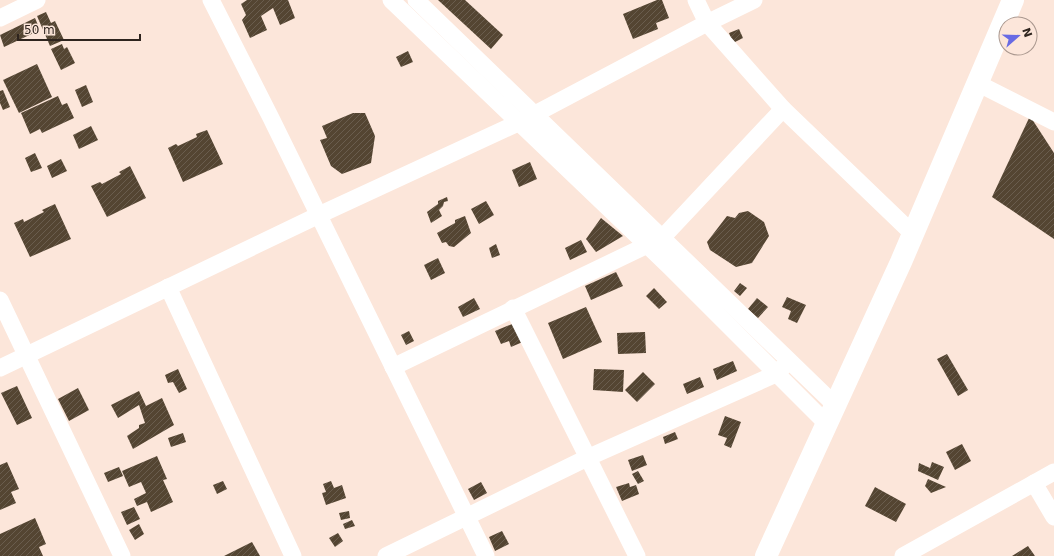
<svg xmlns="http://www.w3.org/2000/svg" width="1054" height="556" font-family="'DejaVu Sans',sans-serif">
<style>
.building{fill:url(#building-hatch)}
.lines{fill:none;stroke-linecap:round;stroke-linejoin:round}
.minor{stroke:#fff;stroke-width:17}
.highway{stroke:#fff;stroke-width:22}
</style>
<defs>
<pattern id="building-hatch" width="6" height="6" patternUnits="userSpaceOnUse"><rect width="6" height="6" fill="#544532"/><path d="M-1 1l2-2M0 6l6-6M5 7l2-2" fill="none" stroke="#6a5d4e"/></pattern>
</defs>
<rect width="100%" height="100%" fill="#fce6da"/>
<g class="building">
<polygon points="247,0 288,0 295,18 280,25 273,8 261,16 267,30 250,38 242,20 246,15 241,4"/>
<polygon points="438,0 465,0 503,35 491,49"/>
<polygon points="657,0 662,0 669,18 656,23 658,29 633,39 623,14"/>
<polygon points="46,12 51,23 55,21 64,40 50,46 37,16"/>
<polygon points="35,18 40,30 4,47 0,35"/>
<polygon points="739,29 743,38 733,43 729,33"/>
<polygon points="62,44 64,49 67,47 75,63 61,70 51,49"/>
<polygon points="408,51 413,62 401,67 396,57"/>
<polygon points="37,64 52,97 19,113 3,80"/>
<polygon points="86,85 93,102 82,107 75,90"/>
<polygon points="3,90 10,107 3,110 0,103 0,91"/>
<polygon points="58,96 62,105 67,103 74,118 42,133 40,129 30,134 21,113"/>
<polygon points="353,113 365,113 375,136 371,163 342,174 331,166 320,140 327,138 322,126"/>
<polygon points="1030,116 1054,153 1054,239 992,197"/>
<polygon points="91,126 98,140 79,149 73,135"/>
<polygon points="207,130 223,164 183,182 168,148 176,144 178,146 197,137 196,134"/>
<polygon points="35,153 42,168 31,172 25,158"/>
<polygon points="61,159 67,171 52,178 47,166"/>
<polygon points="530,162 537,179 519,187 512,170"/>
<polygon points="130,166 146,198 107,217 91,186 100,182 102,184 121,174 119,172"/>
<polygon points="447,197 448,201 444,202 443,206 439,210 442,216 431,223 427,212 438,204 438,201"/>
<polygon points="486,201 494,215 479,224 471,209"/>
<polygon points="55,204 71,239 30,257 14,223 23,219 24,222 44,212 42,210"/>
<polygon points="748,211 764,222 769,236 752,263 736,267 710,250 707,242 727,216 735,218 739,213"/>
<polygon points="465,216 471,233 454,247 449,246 446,242 442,243 437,233 455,223 455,220"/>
<polygon points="601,218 623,236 596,252 586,239"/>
<polygon points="581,240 587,252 570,260 565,248"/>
<polygon points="496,244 500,255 492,258 489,248"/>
<polygon points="438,258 445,273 431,280 424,265"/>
<polygon points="616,272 623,286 591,300 585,286"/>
<polygon points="740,283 747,288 740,296 734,291"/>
<polygon points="654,288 667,302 659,309 646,296"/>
<polygon points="787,297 806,305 797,323 788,319 791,311 782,307"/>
<polygon points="474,298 480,309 463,317 458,307"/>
<polygon points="757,298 768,307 758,318 748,309"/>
<polygon points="586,307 602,342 563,359 548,323"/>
<polygon points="517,322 525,341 511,347 509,341 501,344 495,331"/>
<polygon points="409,331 414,341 406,345 401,335"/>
<polygon points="645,332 646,353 618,354 617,333"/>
<polygon points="947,354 968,390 958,396 937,359"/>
<polygon points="733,361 737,371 717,380 713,369"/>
<polygon points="178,369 187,389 179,393 173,382 168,383 165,375"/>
<polygon points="594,369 624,370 623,392 593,390"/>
<polygon points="643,372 655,384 637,402 625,390"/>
<polygon points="700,377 704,387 687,394 683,384"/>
<polygon points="17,386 32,418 17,425 1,393"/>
<polygon points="78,388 89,410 69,421 58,399"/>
<polygon points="139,391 146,406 162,398 174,425 133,449 127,436 139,428 139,425 145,423 139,405 118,418 111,405"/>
<polygon points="725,416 741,422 731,448 724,445 727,438 718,435"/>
<polygon points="675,432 678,439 665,444 663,437"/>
<polygon points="183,433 186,442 171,447 168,438"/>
<polygon points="962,444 971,461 955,470 946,452"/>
<polygon points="643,455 647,465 632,471 628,460"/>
<polygon points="157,456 167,479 163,480 173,502 151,512 147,502 137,506 134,499 146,493 141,482 129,487 122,471"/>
<polygon points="7,462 19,489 11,492 16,503 0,510 0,465"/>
<polygon points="932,462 944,467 938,480 918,471 919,463 930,468"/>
<polygon points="119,467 123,476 108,482 104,473"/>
<polygon points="638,471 644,481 638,484 632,474"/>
<polygon points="928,479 946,487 931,493 925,486"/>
<polygon points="223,481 227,489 217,494 213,485"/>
<polygon points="331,481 334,488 342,485 346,498 326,505 322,493 326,492 323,484"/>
<polygon points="481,482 487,493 474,500 468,489"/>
<polygon points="629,483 630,487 636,485 639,494 622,501 616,487"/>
<polygon points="875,487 906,504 896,522 865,506"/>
<polygon points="134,507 140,519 127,525 121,512"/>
<polygon points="349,511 350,518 341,520 339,513"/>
<polygon points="35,518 46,544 39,547 43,556 0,556 0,534"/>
<polygon points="352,520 355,526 345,529 343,524"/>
<polygon points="139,524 144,534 135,540 129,530"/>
<polygon points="502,531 509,544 495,551 489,537"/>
<polygon points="338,533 343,541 335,547 329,538"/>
<polygon points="252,542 260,556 224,556"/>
<polygon points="1028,546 1035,556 1012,556"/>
</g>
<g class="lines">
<g class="minor">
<polyline points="211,0 271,118 486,556"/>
<polyline points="391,0 670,267 826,423"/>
<polyline points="416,0 834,404"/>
<polyline points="696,0 707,23 783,109 912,233"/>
<polyline points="0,18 37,0"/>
<polyline points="977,83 1054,122"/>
<polyline points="168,287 293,556"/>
<polyline points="0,300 122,556"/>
<polyline points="513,308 637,556"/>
<polyline points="393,367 662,238 783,109"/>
<polyline points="0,368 319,215 518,123 707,23 754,0"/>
<polyline points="1034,483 1054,517"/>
<polyline points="386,556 587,458 776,374 783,367"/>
<polyline points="903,556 1054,472"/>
</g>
<polyline class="highway" points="766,556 901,262 1013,0"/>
</g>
<g transform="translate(1018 36) rotate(70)"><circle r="19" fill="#fce6da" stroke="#aa988f"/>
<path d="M0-3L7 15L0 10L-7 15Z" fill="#686ae4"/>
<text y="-6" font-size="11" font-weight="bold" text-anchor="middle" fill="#2e241e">N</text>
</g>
<path d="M18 34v6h122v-6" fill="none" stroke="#2e241e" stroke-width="2"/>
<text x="24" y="34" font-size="12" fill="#2e241e" stroke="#fce6da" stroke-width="3" paint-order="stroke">50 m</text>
</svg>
